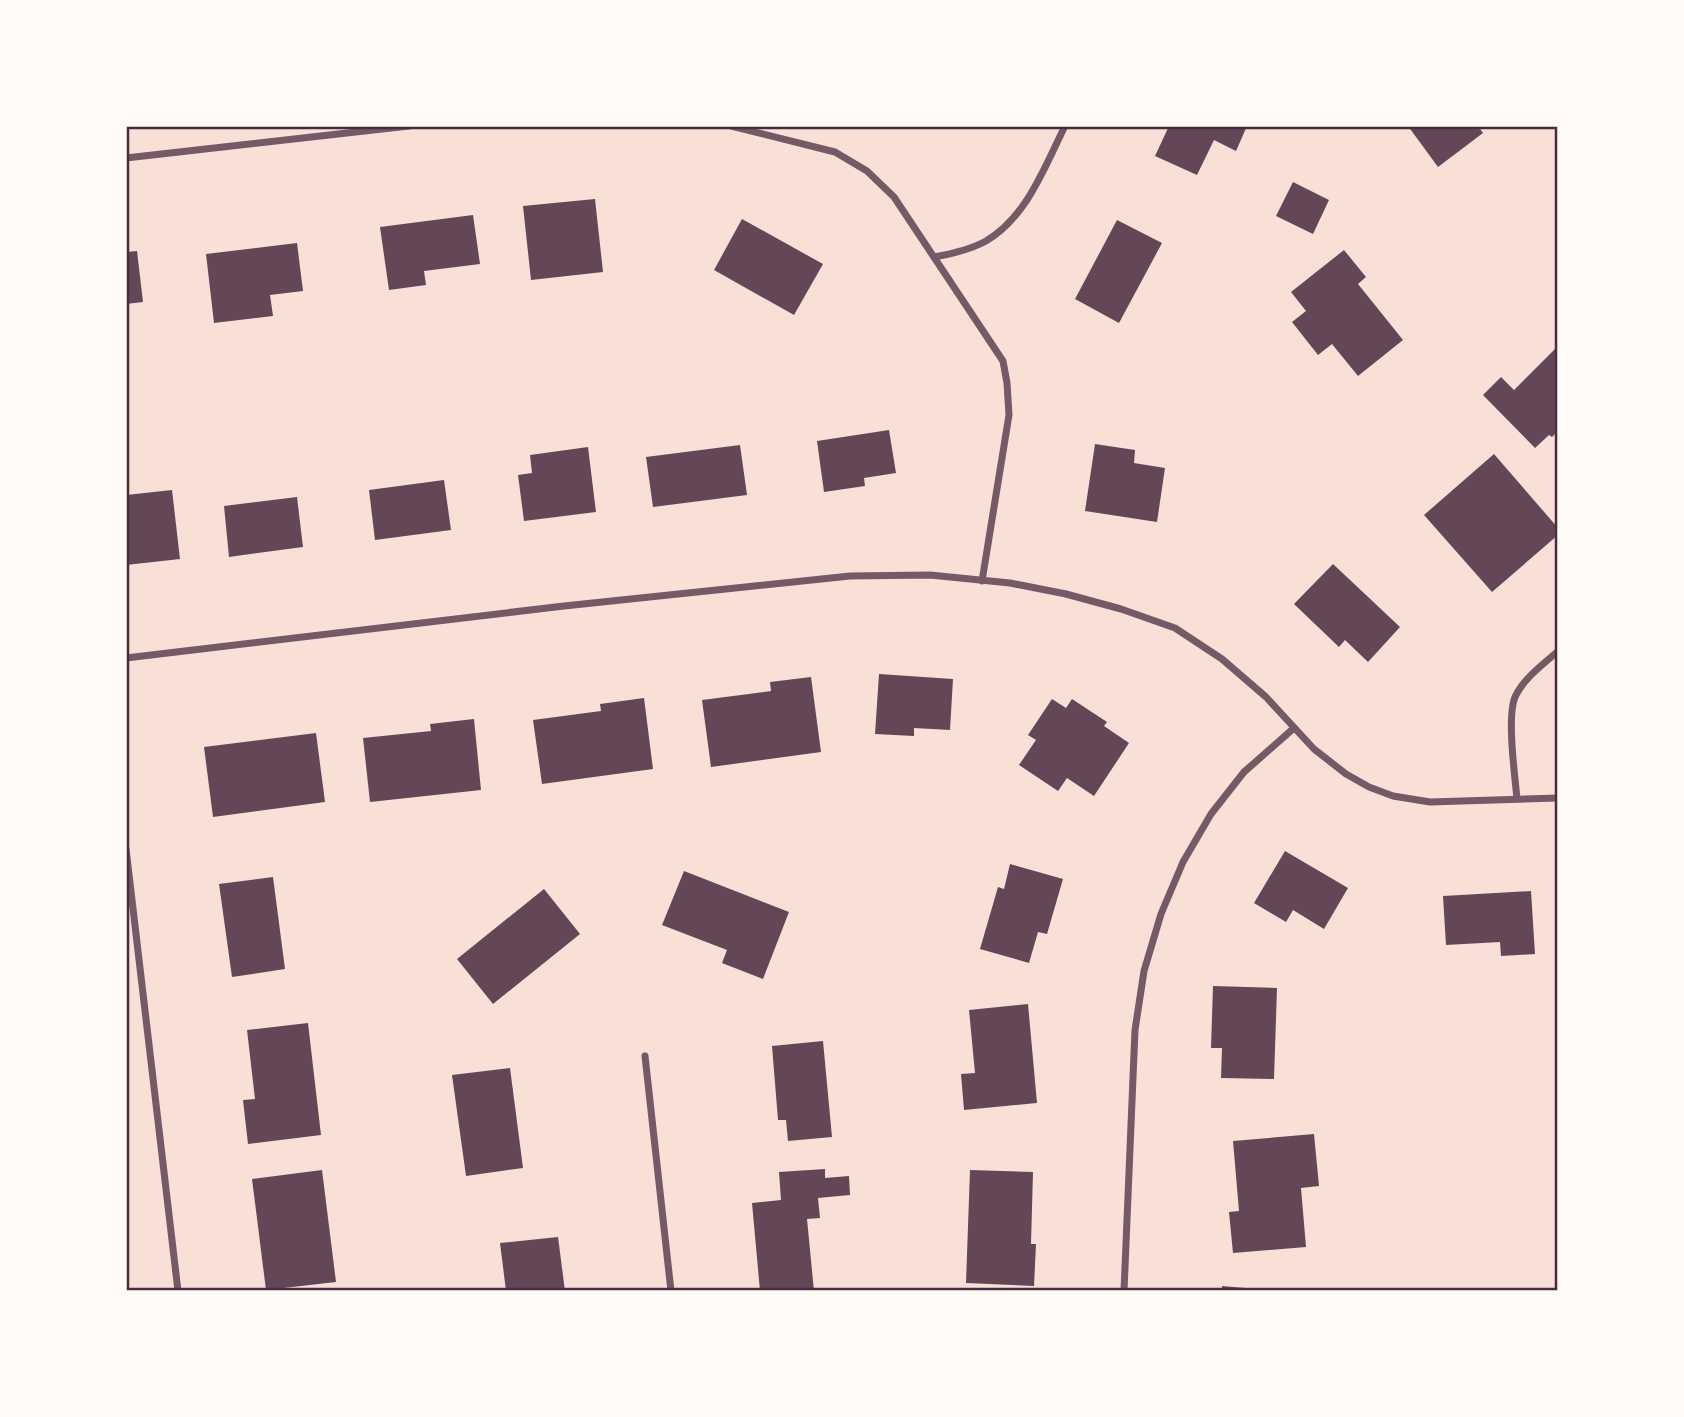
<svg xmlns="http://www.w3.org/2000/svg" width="1684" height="1417" font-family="Overpass,sans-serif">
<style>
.building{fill:#644757}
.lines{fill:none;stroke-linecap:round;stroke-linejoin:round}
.minor{stroke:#755966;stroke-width:7}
.neatline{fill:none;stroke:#4a2c40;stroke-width:2.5}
</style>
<rect width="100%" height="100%" fill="#f7e1d7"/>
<g class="building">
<polygon points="1169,126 1247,126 1236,151 1214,140 1197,175 1155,156"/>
<polygon points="1408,126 1478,126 1483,133 1438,167"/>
<polygon points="1293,182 1329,200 1313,234 1276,216"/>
<polygon points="595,199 603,272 531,280 523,206"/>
<polygon points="473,215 480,264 424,271 426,285 389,290 380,227"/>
<polygon points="742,219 823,264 794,315 714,270"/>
<polygon points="1117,220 1162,243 1119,323 1075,299"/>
<polygon points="297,243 303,291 270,295 273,316 214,323 206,254"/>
<polygon points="1344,250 1366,277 1358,284 1403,340 1358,376 1332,344 1318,355 1292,322 1306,311 1291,292"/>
<polygon points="137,251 143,302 126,304 126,252"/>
<polygon points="1558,346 1558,431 1552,437 1549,435 1535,448 1483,395 1501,377 1514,390"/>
<polygon points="889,430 896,473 864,478 865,486 824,492 817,441"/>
<polygon points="1095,444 1135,450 1134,463 1165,468 1157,522 1085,511"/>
<polygon points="740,445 747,495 653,507 646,457"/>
<polygon points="588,447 596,512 524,521 518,475 532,473 530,455"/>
<polygon points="1494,454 1558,528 1558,535 1492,592 1424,515"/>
<polygon points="444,480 451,530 375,540 369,490"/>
<polygon points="172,490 180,559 126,565 126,495"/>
<polygon points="297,497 303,547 229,557 224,506"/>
<polygon points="1333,564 1400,627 1368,662 1345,640 1339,647 1294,604"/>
<polygon points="879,674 953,679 950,730 914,728 914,736 875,734"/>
<polygon points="811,677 821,752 711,767 702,700 771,691 770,682"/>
<polygon points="644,698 653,769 542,784 533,720 601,711 600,704"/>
<polygon points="1052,699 1066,708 1072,699 1107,722 1104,726 1129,743 1094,796 1067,778 1058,791 1019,765 1036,740 1028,735"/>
<polygon points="474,719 481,790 370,802 363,738 431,731 430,724"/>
<polygon points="316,733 325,802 213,817 204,747"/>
<polygon points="1285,851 1348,888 1324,929 1293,910 1286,922 1254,903"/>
<polygon points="1010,864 1063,879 1047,934 1038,932 1029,963 980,949 998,887 1004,889"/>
<polygon points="684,871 789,912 763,979 722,963 727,950 662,925"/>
<polygon points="273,877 285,969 232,977 219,884"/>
<polygon points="544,889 580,934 493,1004 457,959"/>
<polygon points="1531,891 1535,954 1501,956 1500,942 1446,945 1443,896"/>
<polygon points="1213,986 1277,988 1274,1079 1221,1078 1222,1048 1211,1048"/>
<polygon points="1028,1004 1037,1103 964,1110 961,1074 975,1073 969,1010"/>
<polygon points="308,1023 321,1135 248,1144 243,1100 255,1099 247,1030"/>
<polygon points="823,1041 832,1137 788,1141 786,1120 778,1120 772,1046"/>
<polygon points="510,1068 523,1168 466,1176 452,1075"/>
<polygon points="1314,1134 1319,1186 1301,1188 1306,1247 1233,1253 1229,1212 1239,1211 1233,1141"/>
<polygon points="825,1169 825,1178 849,1176 850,1195 818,1198 820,1218 807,1219 814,1291 760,1291 752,1203 781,1200 779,1172"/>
<polygon points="322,1170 336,1282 266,1290 252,1179"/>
<polygon points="970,1170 1033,1172 1031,1244 1036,1244 1034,1286 966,1283"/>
<polygon points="558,1237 565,1291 506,1291 500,1243"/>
<polygon points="1222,1286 1257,1289 1256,1291 1222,1291"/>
</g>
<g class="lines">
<g class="minor">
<polyline points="731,126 835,152 867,171 894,197 1003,361 1007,383 1009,415 982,581"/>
<polyline points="126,158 409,126"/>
<path d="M934,257C951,254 970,250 986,241C1027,217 1045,166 1065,126"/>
<polyline points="126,658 564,606 850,576 930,575 1010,583 1066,594 1121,609 1175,628 1222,659 1266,697 1314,749 1346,774 1369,787 1393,796 1430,802 1558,798"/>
<path d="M1517,799C1515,776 1506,713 1516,695C1525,677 1544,664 1558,651"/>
<polyline points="126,849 178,1291"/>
<polyline points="645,1056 671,1291"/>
<polyline points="1124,1291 1135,1030 1144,971 1161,914 1183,862 1211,814 1244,772 1294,728"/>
</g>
</g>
<rect width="1684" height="1417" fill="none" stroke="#fffaf5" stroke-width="256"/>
<rect x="128" y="128" width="1428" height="1161" class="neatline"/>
</svg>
